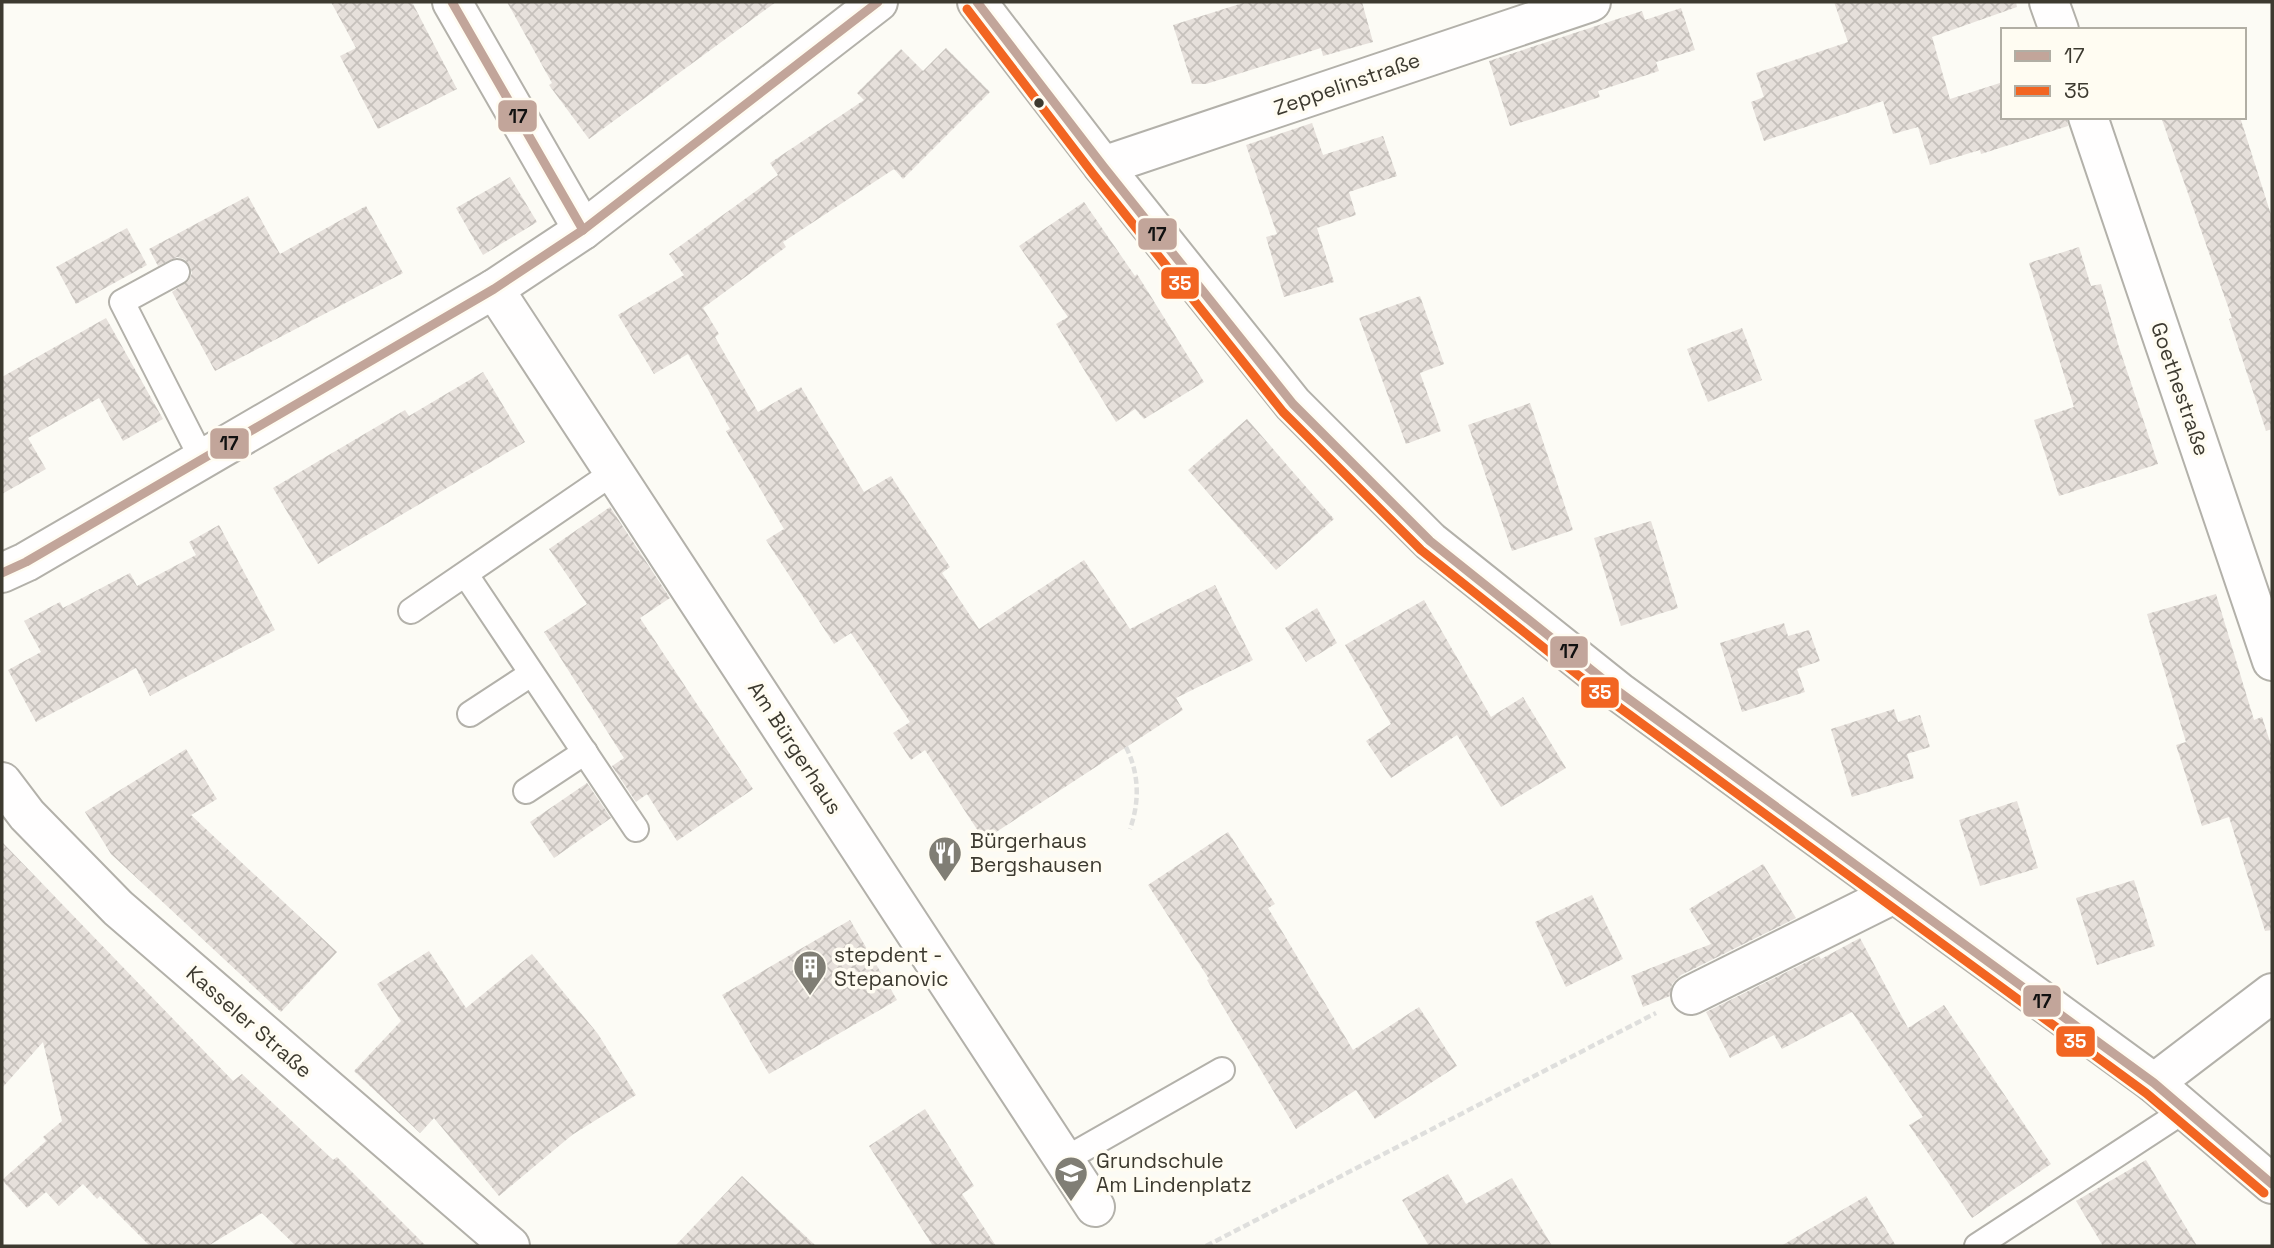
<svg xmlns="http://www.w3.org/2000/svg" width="2274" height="1248" font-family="'Space Grotesk',sans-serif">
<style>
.building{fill:url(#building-cross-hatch)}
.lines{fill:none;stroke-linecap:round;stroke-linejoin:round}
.service-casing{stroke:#b3b1aa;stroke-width:28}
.minor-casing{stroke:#b3b1aa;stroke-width:42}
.tertiary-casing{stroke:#b3b1aa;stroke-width:42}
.path{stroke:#dfdfdd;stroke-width:4.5;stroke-dasharray:7 3.5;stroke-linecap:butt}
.service{stroke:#fffefe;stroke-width:24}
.minor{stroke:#fffefe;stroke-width:38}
.tertiary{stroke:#fffefe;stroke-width:38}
.bus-1-casing{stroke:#fffcf2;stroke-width:14}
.bus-2-casing{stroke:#fffcf2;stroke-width:14}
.bus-1{stroke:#c2a59a;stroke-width:9}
.bus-2{stroke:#f26522;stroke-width:9}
.bus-dot{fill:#3d3a30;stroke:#fffcf2;stroke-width:2.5}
.labels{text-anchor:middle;stroke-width:7;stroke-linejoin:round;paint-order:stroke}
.street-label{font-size:21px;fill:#3d3a30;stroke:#fffcf2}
.poi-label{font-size:21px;fill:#3d3a30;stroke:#fffcf2;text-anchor:start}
.line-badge{stroke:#fffcf2;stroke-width:2.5}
.badge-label{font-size:19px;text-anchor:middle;font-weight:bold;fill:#fff}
.pale-badge-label{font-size:19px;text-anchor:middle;font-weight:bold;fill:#111}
</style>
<defs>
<pattern id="building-cross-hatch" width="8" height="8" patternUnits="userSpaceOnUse" patternTransform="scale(1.75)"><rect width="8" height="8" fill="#e6e0db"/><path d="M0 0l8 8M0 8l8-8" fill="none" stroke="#c6c1bc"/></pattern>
</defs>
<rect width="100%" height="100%" fill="#fcfbf5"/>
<g class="building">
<polygon points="331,2 412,2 457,89 378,129 340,56 356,48"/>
<polygon points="507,2 776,2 589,139 549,85 552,83"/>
<polygon points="1246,2 1362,2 1373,42 1323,56 1321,48 1206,84 1192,84 1173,25"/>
<polygon points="1834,2 2016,2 2017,7 1932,37 1950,99 2003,82 2003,117 2067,117 2068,126 1981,154 1980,150 1930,165 1918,127 1893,134 1883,101 1764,141 1751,102 1764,97 1756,73 1848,42"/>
<polygon points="1681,8 1695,50 1656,62 1659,71 1598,91 1600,97 1510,126 1489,61 1642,11 1645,20"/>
<polygon points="946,48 990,92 903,179 894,169 783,242 786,247 703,308 719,334 715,337 758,412 801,387 864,492 891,476 950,567 942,573 979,629 1084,560 1130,629 1215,585 1253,660 1176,698 1183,710 984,840 925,750 911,760 893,733 910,722 851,633 834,644 766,540 784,529 726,431 730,429 688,354 654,374 618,315 684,275 669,254 778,175 770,163 864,100 857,93 901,49 923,71"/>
<polygon points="2161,117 2240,117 2272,218 2272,429 2266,431 2229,319 2232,318"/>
<polygon points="1312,123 1323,155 1383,136 1397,176 1349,192 1356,215 1317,228 1334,282 1284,297 1266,237 1277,234 1246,145"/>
<polygon points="510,177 537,222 483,255 456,208"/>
<polygon points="248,196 280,254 366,206 403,273 215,371 172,292 189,280 192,273 190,266 184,259 177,257 158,266 149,249"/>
<polygon points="1084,202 1135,276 1137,274 1204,382 1144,419 1135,409 1116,422 1056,324 1068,317 1019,246"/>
<polygon points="127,228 147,265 76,304 56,267"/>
<polygon points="2079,247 2091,286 2101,284 2118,344 2158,464 2059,496 2034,420 2074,407 2029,263"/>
<polygon points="1420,296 1444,364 1420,373 1441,431 1406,444 1359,318"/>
<polygon points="106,318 163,419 123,441 99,398 28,438 46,469 2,494 2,377"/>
<polygon points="1742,328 1762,380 1708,402 1687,349"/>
<polygon points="483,372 525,442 318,564 273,488 405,410 409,416"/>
<polygon points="1530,403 1573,530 1512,551 1468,425"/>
<polygon points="1247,419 1334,519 1276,570 1188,470"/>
<polygon points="610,507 670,598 640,618 753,789 677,841 647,794 636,802 612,766 624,758 544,632 587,604 549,549"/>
<polygon points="1651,521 1678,608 1621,626 1594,538"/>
<polygon points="219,525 275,630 150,696 136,668 36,722 8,670 41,652 24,621 60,602 63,608 130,573 137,586 196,555 189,542"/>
<polygon points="2216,594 2254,720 2262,717 2272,748 2272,930 2265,931 2229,817 2202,826 2176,745 2186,742 2147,614"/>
<polygon points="1424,600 1491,717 1523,697 1566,768 1501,807 1457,735 1391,778 1366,741 1391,724 1345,645"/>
<polygon points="1317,608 1337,643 1306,662 1285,628"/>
<polygon points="1784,623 1788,636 1809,630 1820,661 1797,669 1805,692 1742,712 1720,643"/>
<polygon points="1894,709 1898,722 1920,715 1930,747 1907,754 1914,778 1852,797 1831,729"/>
<polygon points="186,749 217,799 191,815 337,952 281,1012 111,854 85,812"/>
<polygon points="587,783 611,818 554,858 530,822"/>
<polygon points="2017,801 2038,868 1980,886 1959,820"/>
<polygon points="1228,832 1275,904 1268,908 1353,1050 1419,1007 1457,1066 1375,1119 1356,1090 1296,1129 1207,980 1209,979 1148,885"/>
<polygon points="2,842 233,1081 242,1074 333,1160 337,1157 426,1246 296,1246 262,1213 208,1246 150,1246 100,1196 97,1199 83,1184 59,1206 46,1192 27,1208 2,1180 46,1141 43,1137 62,1121 43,1042 2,1088"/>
<polygon points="1763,864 1796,918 1681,975 1672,984 1670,996 1643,1007 1631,976 1711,944 1689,909"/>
<polygon points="2134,880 2155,946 2097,965 2076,898"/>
<polygon points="1592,895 1623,959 1566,987 1535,922"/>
<polygon points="850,920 897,1000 769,1074 722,995"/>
<polygon points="1860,938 1908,1028 1944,1005 2051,1164 1972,1218 1909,1125 1923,1117 1852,1012 1782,1049 1774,1035 1730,1058 1706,1012 1819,956 1821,959"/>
<polygon points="429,951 466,1008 532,954 598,1034 636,1095 572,1135 499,1196 434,1118 420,1133 354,1071 401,1021 377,984"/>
<polygon points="925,1109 974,1186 962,1194 996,1246 933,1246 869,1146"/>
<polygon points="2146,1160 2197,1246 2103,1246 2076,1201"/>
<polygon points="1448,1174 1466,1204 1512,1178 1552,1246 1429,1246 1402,1200"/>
<polygon points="742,1176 816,1246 675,1246"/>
<polygon points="1866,1196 1896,1246 1781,1246"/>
</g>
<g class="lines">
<g class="service-casing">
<g id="service">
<polyline points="177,272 122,302 202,459"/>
<polyline points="466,575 636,829"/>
<polyline points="411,611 614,472"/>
<polyline points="470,714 531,674"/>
<polyline points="526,791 585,752"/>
<polyline points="1064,1160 1222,1070"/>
<polyline points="1977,1246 2185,1110"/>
</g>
</g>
<g class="minor-casing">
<g id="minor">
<polyline points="452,2 583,230"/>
<polyline points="2049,2 2059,30"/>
<polyline points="2088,117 2272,661"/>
<polyline points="1103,166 1591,2"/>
<polyline points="494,289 1095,1207"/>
<polyline points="2,573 26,562 494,289 583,230 878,2"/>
<polyline points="2,782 27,815 118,908 510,1246"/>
<polyline points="1691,995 1894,894"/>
<polyline points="2154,1083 2272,993"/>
</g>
</g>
<g class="tertiary-casing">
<polyline id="tertiary" points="977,2 1103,166 1293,404 1430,541 1619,692 2154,1083 2272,1184"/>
</g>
<g class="path">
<path d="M1126,747C1139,773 1140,801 1130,829"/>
<polyline points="1206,1246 1656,1013"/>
</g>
<use href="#service" class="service"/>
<use href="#minor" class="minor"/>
<use href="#tertiary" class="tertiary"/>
<g class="bus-1-casing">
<g id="bus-1">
<polyline points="452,2 583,230"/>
<polyline points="977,2 1103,166 1293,404 1430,541 1619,692 2154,1083 2272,1184"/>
<polyline points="2,573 26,562 494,289 583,230 878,2"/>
</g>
</g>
<g class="bus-2-casing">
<polyline id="bus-2" points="967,9 1093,174 1283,412 1421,550 1612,702 2146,1093 2264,1193"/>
</g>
<use href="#bus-1" class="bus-1"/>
<use href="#bus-2" class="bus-2"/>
</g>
<defs>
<g id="restaurant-pin" transform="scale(1.75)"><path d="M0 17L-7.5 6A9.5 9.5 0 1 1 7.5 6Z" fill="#807e75" stroke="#fffcf2"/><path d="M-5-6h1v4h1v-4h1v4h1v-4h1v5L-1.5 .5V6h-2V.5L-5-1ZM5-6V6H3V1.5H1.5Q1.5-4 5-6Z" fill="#fff"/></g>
<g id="building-pin" transform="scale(1.75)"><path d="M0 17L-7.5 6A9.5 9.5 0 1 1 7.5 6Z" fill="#807e75" stroke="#fffcf2"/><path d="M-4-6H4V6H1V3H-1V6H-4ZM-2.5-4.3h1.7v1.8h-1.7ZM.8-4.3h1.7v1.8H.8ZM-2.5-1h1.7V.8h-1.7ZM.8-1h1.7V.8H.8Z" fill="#fff"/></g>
<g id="school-pin" transform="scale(1.75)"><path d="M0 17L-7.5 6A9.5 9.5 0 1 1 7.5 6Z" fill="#807e75" stroke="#fffcf2"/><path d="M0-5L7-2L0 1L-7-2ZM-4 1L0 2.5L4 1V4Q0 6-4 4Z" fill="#fff"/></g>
</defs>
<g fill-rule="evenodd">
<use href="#restaurant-pin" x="945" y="853"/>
<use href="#building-pin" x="810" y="967"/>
<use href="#school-pin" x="1071" y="1173"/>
</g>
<circle class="bus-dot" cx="1039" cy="103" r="6"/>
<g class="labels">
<g class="street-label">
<text transform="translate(1347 84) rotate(-19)" y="7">Zeppelinstraße</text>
<text transform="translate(2180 389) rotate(71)" y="7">Goethestraße</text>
<text transform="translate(795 748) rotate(57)" y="7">Am Bürgerhaus</text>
<text transform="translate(249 1022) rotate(41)" y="7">Kasseler Straße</text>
</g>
<g class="poi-label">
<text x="970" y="848">Bürgerhaus<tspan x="970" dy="24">Bergshausen</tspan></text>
<text x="834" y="962">stepdent -<tspan x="834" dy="24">Stepanovic</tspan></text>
<text x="1096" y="1168">Grundschule<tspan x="1096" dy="24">Am Lindenplatz</tspan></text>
</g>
</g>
<g class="line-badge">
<rect x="497" y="99" width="41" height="34" rx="7" fill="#c2a59a"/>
<rect x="1137" y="217" width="41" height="34" rx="7" fill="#c2a59a"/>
<rect x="1160" y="266" width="40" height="34" rx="7" fill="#f26522"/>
<rect x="209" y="427" width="41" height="33" rx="7" fill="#c2a59a"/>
<rect x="1549" y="635" width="40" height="34" rx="7" fill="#c2a59a"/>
<rect x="1580" y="676" width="40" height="33" rx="7" fill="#f26522"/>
<rect x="2022" y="984" width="40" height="34" rx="7" fill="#c2a59a"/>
<rect x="2055" y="1025" width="41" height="33" rx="7" fill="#f26522"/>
</g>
<g class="badge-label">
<text x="1180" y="290">35</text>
<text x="1600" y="699">35</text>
<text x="2075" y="1048">35</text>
</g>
<g class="pale-badge-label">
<text x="518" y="123">17</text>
<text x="1157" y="241">17</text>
<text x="229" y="450">17</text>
<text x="1569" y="658">17</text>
<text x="2042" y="1008">17</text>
</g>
<rect width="2274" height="1248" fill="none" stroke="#3d3a30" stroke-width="7"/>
<rect x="2001" y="28" width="245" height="91" fill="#fffcf2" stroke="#b1aea4" stroke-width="2"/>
<rect x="2015" y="51" width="35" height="10" fill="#c2a59a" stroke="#b1aea4" stroke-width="2"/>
<text x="2064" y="63" font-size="21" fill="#3d3a30">17</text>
<rect x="2015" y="86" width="35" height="10" fill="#f26522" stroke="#b1aea4" stroke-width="2"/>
<text x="2064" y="98" font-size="21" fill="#3d3a30">35</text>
</svg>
